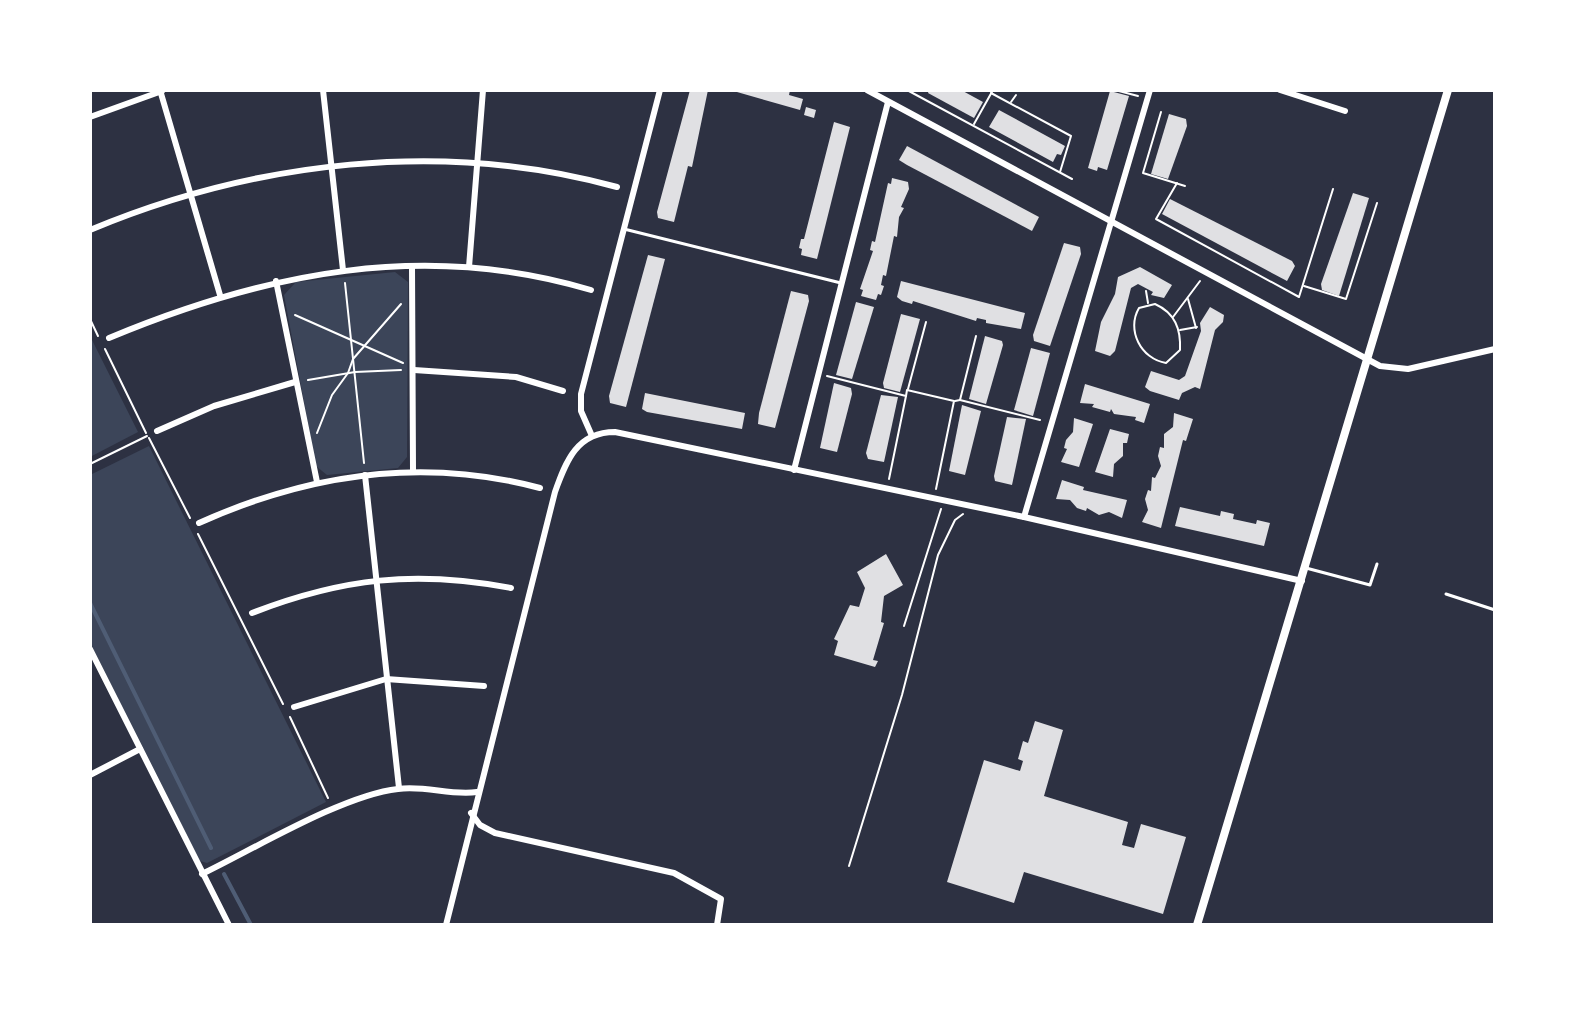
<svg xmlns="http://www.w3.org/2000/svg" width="1585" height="1015" font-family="'Noto Sans',sans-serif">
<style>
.green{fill:#3c4559}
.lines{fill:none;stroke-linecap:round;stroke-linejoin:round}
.stream{stroke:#4f5d75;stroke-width:4}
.building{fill:#e0e0e3}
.path{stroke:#fff;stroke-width:2}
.service{stroke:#fff;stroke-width:3}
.minor{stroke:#fff;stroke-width:6}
.tertiary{stroke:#fff;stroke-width:8}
</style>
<rect width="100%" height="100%" fill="#2d3142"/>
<g class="green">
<polygon points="395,272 408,282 407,457 398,468 327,475 316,466 284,295 296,282"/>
<polygon points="90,336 138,432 90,457"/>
<polygon points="149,446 326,802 207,863 200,861 90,643 90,475"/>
</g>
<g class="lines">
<g class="stream">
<polyline points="90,603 211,848"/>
<polyline points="224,874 251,925"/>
</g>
</g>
<g class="building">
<polygon points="690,90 708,90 692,167 688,166 674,222 658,218 657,212"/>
<polygon points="730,90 790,90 789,95 803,99 800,110"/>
<polygon points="929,90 961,90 983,102 974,118 928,93"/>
<polygon points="1110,91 1129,96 1107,170 1098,167 1097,171 1088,168"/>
<polygon points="806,107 816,110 814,118 804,115"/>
<polygon points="999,110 1065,146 1061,155 1057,154 1053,162 989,127"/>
<polygon points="1169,114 1186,119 1187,126 1168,179 1151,174"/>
<polygon points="834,122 850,127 817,259 801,255 802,249 799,248 801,239 804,239"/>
<polygon points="907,146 1039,217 1032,231 907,165 899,160"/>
<polygon points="892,178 908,182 909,189 901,207 904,208 899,217 897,237 894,236 886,276 883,275 881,285 884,286 881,295 878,294 876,300 861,296 863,290 860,289 873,251 870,250 872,241 875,242 888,183 891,184"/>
<polygon points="1353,193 1369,198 1339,296 1322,290 1321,284"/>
<polygon points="1170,199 1292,261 1295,266 1287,281 1162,214"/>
<polygon points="1064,243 1080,247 1081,254 1050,346 1034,341 1033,335"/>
<polygon points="648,255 665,259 626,407 610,403 609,396"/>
<polygon points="1140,267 1172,285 1164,298 1151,295 1153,292 1138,284 1131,288 1115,351 1110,356 1095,351 1101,322 1115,294 1118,277"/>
<polygon points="901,281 1025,313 1021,329 986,323 986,320 977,318 976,321 913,301 912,304 902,301 897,297"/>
<polygon points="791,291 808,295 809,301 775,428 758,424 759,413"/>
<polygon points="856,302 874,307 852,379 836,375"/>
<polygon points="1210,307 1224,315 1223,322 1215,330 1200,389 1195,387 1182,393 1179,400 1150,391 1145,387 1151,371 1179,380 1185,376 1201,331 1200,323"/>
<polygon points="901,314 920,319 900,392 884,388 883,383"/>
<polygon points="985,336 1002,341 1003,345 986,404 969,399"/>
<polygon points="1031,348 1050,353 1033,416 1014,410"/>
<polygon points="834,383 851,388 852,394 837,452 820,448"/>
<polygon points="1085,384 1150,404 1144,423 1135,420 1136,417 1114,414 1111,409 1110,412 1092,407 1094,404 1080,403"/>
<polygon points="645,393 745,413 742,429 647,412 642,409"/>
<polygon points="881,395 898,397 884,462 868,459 866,453"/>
<polygon points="962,405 981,411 965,475 949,471"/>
<polygon points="1174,413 1193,419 1186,441 1183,440 1161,528 1142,522 1148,510 1145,499 1148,490 1151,491 1152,477 1155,478 1161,466 1158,456 1160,447 1164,448 1164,434 1173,427"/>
<polygon points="1007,417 1026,419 1012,485 995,481 994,476"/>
<polygon points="1074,418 1093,424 1079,467 1061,462 1067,449 1064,448 1066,440 1073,432"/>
<polygon points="1110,429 1129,434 1127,443 1123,443 1123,456 1114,464 1113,477 1095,472"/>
<polygon points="1062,480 1084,487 1083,490 1127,500 1122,518 1109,512 1099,515 1087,508 1086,511 1077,508 1070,500 1056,499"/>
<polygon points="1180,507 1220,516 1221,511 1234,514 1233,519 1256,524 1257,520 1270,523 1264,546 1175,526"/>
<polygon points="886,554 903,585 884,596 881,622 884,623 873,660 878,661 875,667 834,655 838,641 834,639 850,605 859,607 865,588 857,572"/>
<polygon points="1035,721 1063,730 1044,796 1128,822 1122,845 1134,848 1141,824 1186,837 1163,914 1024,872 1014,903 947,882 984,760 1020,771 1023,761 1018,759 1023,741 1028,743"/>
</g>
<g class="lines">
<g class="path">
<polyline points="907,90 1072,179"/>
<polyline points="1115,90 1138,96"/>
<polyline points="991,93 1071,136 1060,172"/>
<polyline points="1011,102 1016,95"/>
<polyline points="1161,112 1143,173 1185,186"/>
<polyline points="974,124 993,90"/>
<polyline points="1177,183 1156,219 1299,297 1333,189"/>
<polyline points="345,283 364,463"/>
<polyline points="1304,286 1346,299 1377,203"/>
<polyline points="1146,291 1148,303"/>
<polyline points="1188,299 1196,328"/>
<path d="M1155,304C1175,313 1181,329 1180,350L1166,363C1141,359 1126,330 1139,308Z"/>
<polyline points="295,315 403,363"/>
<polyline points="1173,317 1200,281"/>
<polyline points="90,319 98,336"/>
<polyline points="1180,330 1197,327"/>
<polyline points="105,349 146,433"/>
<polyline points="827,376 906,396 889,479"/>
<polyline points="308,380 355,372 401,370"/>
<polyline points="908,389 926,322"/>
<polyline points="906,396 907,390 954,401 936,489"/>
<polyline points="960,400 1040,420"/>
<polyline points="955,401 960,400 976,336"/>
<polyline points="317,433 332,395 348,373 353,359 401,304"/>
<polyline points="149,438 190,518"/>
<polyline points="90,464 147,436"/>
<polyline points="198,534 283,704"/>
<polyline points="904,626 941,509"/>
<polyline points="290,717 328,798"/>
<polyline points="849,866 902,695 938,555 955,520 963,514"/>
</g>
<g class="service">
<polyline points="624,229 841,283"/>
<polyline points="1306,568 1370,585 1377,564"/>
<polyline points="1446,594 1495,610"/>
</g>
<g class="minor">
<polyline points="160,90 220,295"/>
<polyline points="323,90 343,270"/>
<polyline points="867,90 1380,366 1408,369 1495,349"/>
<polyline points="1280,90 1345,111"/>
<polyline points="90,117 162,91"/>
<path d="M90,230C255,161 443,139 617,187"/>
<polyline points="412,266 413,470"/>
<polyline points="469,267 483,90"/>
<polyline points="276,281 317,482"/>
<path d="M109,338C265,273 424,240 591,290"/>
<polyline points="414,370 516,377 563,391"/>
<polyline points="157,431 214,406 295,382"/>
<polyline points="592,436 581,411 581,394 660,90"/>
<polyline points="794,470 888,102"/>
<polyline points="365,475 399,788"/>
<polyline points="1024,517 1150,90"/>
<path d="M199,523C308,474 424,457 540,488"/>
<path d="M252,613C342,578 416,570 511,588"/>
<polyline points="90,649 229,925"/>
<polyline points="294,707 386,679 484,686"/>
<polyline points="90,775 140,749"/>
<polyline points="471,813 480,825 495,833 674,873 721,899 717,925"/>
<path d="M202,874C254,849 343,795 398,789C425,785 451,796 477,792"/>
<path d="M446,925L555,492C566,461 577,432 615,432L1024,517L1302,581"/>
</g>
<polyline class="tertiary" points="1197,925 1448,90"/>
</g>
<rect width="1585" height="1015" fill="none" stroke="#ffffff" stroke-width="184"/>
</svg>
